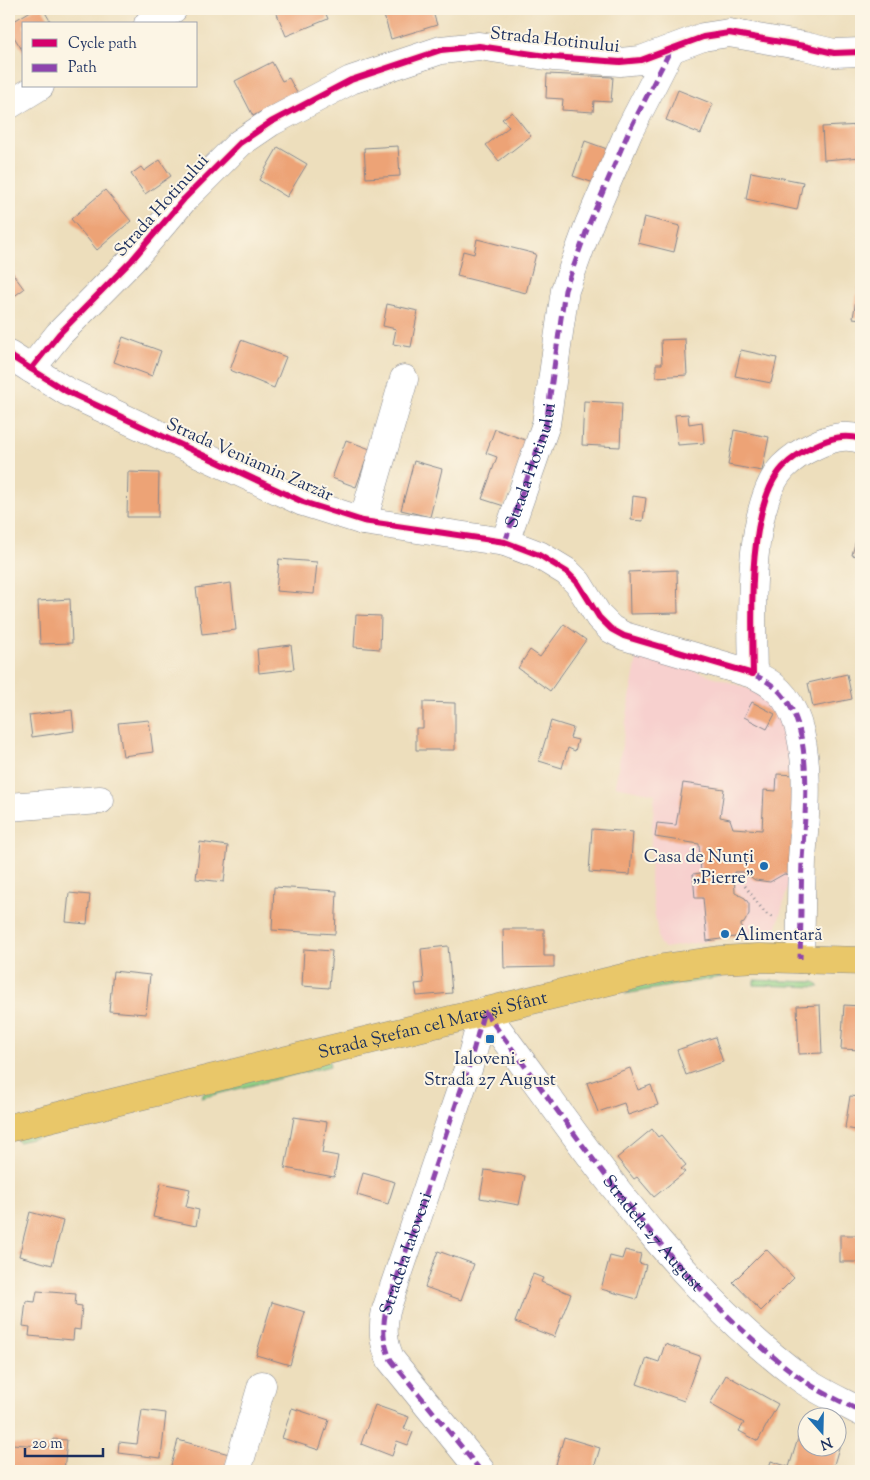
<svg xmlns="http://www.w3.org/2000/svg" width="870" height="1480" font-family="'Sorts Mill Goudy',serif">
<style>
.built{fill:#f7d0ce}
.green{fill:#93d085;stroke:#578072}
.building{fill:#eda376}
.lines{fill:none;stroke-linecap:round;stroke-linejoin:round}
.minor-casing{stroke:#84868d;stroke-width:29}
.major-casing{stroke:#84868d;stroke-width:29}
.path{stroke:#84868d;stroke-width:3;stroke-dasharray:1 4;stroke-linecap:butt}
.minor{stroke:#fff;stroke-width:28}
.major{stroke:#e9c769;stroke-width:28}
.quiet{stroke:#8e44ad;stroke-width:5;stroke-dasharray:10 5;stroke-linecap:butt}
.cycleway-casing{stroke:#fcf5e5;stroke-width:9}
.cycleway{stroke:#d6006c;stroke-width:6}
.poi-dot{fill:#1f6fb2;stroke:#fcf5e5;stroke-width:2}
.labels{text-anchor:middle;stroke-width:4;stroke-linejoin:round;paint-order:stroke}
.street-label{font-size:18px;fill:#1b2f5e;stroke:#fcf5e5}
.poi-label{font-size:18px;fill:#1b2f5e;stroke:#fcf5e5;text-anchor:end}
</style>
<rect width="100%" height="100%" fill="#fcf5e5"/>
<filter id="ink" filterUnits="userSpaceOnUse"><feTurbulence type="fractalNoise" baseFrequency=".02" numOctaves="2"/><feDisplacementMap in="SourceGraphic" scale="10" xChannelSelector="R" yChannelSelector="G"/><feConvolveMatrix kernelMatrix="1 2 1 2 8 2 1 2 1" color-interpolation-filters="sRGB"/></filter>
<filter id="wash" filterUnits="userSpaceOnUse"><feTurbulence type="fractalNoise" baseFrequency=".0096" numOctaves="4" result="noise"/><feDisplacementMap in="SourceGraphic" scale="20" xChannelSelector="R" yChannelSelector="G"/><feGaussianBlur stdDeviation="1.12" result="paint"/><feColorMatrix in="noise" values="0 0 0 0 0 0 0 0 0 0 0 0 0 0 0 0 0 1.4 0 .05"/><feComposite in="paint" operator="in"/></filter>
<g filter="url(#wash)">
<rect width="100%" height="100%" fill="#eddebc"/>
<polygon class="built" points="638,651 750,689 774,703 786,726 796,775 791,875 776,930 665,948 659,943 650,883 651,837 655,794 615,786"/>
<g class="green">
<polygon points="720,972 721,977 625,994 638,986"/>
<polygon points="754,980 815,982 820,987 754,985"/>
<polygon points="329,1061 330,1066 201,1098 206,1090"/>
<polygon points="118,1112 119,1118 18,1142 17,1137"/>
</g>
<g id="blocks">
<g class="building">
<polygon points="34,9 43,9 52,24 24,24 24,53 9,29 9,24"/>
<polygon points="275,9 324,9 328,19 286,36"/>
<polygon points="382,9 432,9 437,25 391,39"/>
<polygon points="272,62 282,81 289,78 297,93 253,116 235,81"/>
<polygon points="547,74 613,77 611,102 594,101 593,112 562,110 563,99 546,98"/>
<polygon points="678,90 713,104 701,134 666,120"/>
<polygon points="512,112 531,136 499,161 486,145 509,127 502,119"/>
<polygon points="861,125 861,157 824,160 822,127"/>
<polygon points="585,141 607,149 594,183 573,176"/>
<polygon points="398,146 400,176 366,178 364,148"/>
<polygon points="278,147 307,164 287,197 259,180"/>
<polygon points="160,160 171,176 145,194 131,174 141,167 144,171"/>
<polygon points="751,172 803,182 797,210 746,199"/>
<polygon points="105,190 131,221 97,250 71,219"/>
<polygon points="644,217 680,226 674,252 638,243"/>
<polygon points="477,239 536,254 526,293 457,276 463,251 474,254"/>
<polygon points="11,271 24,289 9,300 9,273"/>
<polygon points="858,287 861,287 861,319 853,318"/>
<polygon points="387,304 418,311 411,347 393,344 396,329 383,326"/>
<polygon points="123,337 161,351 152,376 114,362"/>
<polygon points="685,339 687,375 656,377 656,364 662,364 661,340"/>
<polygon points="241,340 286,357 274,388 230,370"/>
<polygon points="741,350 777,358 771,383 735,376"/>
<polygon points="584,401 622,403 620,447 582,445"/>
<polygon points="688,414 689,424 702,422 704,443 678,445 675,415"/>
<polygon points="495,429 528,441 504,506 482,499 497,457 486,453"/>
<polygon points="734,430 769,437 762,471 728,465"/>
<polygon points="346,440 370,449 356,487 332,478"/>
<polygon points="414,461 442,469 430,517 401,510"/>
<polygon points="128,472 159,473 158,517 127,517"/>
<polygon points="633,496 646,498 643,521 631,520"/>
<polygon points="861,521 861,557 852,555"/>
<polygon points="279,559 317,562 314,594 276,591"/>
<polygon points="677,570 678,613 630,614 629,572"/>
<polygon points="231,583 236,630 202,634 196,588"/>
<polygon points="70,599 72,643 40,644 38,601"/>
<polygon points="356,615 381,616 380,649 354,647"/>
<polygon points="564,624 586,640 550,691 518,668 530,650 540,657"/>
<polygon points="291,645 294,669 259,673 257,649"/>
<polygon points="847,674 852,699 813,707 808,683"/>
<polygon points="423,702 455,703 455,750 416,750 416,728 423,728"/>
<polygon points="752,702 775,714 767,729 744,717"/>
<polygon points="72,710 74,731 32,737 29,715"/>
<polygon points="149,720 153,752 123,756 118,723"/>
<polygon points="551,721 573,728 570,738 578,740 575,751 568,748 562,768 539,761"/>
<polygon points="777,774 796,775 791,875 784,874 770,882 755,880 744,872 734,872 735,893 745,898 749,904 749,914 744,923 741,924 742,936 707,941 703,898 695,898 693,874 701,873 699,844 655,837 657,823 676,825 683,783 724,789 720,817 730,819 733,828 762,830 764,790 776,791"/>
<polygon points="592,829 633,832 630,875 589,872"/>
<polygon points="200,842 228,846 224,882 196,879"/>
<polygon points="274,887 337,891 335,934 272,930"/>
<polygon points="69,893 90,895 87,924 66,922"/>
<polygon points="503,929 544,929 544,956 554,956 554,967 504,968"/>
<polygon points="448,946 452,993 417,996 415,984 424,983 421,949"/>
<polygon points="304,949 332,951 329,988 302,986"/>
<polygon points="113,971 150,975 146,1014 109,1011"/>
<polygon points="820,1005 822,1053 799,1054 797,1006"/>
<polygon points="844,1005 861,1006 861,1050 841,1049"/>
<polygon points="715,1037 723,1062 686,1075 677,1050"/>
<polygon points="630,1068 638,1090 651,1085 658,1105 628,1115 624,1103 598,1112 587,1083"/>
<polygon points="850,1096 861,1097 861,1131 845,1128"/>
<polygon points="294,1117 327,1122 322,1153 338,1156 334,1177 285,1168"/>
<polygon points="652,1129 658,1137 661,1135 686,1165 681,1169 685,1172 654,1197 637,1177 634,1179 617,1158"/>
<polygon points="485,1170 525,1176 519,1205 480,1198"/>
<polygon points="363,1173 395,1182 388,1204 357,1195"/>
<polygon points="161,1183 190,1189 186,1207 199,1210 196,1226 153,1217"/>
<polygon points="30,1212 63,1221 52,1265 19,1256"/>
<rect x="840" y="1235" width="21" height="27"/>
<polygon points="766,1249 794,1278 761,1311 733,1282"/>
<polygon points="625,1250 641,1254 639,1263 646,1265 637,1299 601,1289 610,1256 622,1259"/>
<polygon points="438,1251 474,1264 461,1300 425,1287"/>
<polygon points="533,1274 543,1278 541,1282 571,1294 554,1337 515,1322"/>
<polygon points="37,1291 76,1294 75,1305 82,1306 80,1330 74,1329 73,1340 29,1336 30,1327 23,1326 26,1301 35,1302"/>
<polygon points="272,1302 305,1312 290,1365 256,1355"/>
<polygon points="665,1344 700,1356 684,1401 637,1384 647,1358 659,1362"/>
<polygon points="726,1375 778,1404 758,1441 739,1431 744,1423 710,1404"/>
<polygon points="375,1405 409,1417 404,1429 413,1432 408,1445 397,1441 392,1456 361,1444"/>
<polygon points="292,1408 329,1420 319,1450 282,1438"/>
<polygon points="142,1410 166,1413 161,1458 118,1453 119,1442 137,1444"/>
<polygon points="801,1429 808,1431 808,1448 838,1448 838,1440 841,1441 832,1471 768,1471 771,1461 789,1467"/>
<polygon points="564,1437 600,1448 593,1471 554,1471"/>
<polygon points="53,1439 67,1440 64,1471 10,1471 12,1444 52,1447"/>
<polygon points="178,1440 229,1454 224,1471 170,1469"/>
</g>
</g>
</g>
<g filter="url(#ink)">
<use href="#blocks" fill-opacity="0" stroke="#84868d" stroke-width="1"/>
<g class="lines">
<g class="minor-casing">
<g id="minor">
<polyline points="148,24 173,9"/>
<polyline points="9,105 40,86"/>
<path d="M9,355L66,391L303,502L363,521L505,542L539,555L567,572L578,583L599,617L611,629L624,636L753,674C752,623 746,506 783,467C791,459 803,451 814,446C830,438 844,434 861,439"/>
<polyline points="31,369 59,334 132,260 184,199 240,143 271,122 351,80 441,50 479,46 553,57 620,62 641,60 703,37 729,33 804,46 834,53 861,52"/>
<polyline points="363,521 404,379"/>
<polyline points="505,542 546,424 565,290 589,224 629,131 671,49"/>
<path d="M753,674C760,678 767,681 773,686C817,719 805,813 802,860C801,893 801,926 800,959"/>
<polyline points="9,807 100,800"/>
<path id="s1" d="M484,1011C580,1138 669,1280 799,1377C817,1391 841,1401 861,1412"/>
<polyline points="237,1471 262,1385"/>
<path d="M481,1471L391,1360C383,1343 382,1329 386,1310L469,1066L484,1011"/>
</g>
</g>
<g class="major-casing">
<g id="major">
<path id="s2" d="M9,1128L663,968L719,960L759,958L861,961"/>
</g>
</g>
<polyline class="path" points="745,886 765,913 773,918"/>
<use href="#minor" class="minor"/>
<use href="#major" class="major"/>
<g class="quiet">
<path id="s3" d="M505,542L546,424L565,290L589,224L629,131L671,49"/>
<path d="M753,674C760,678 767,681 773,686C817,719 805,813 802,860C801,893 801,926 800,959"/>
<path d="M484,1011C580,1138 669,1280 799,1377C817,1391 841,1401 861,1412"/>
<path id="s4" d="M481,1471L391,1360C383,1343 382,1329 386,1310L469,1066L484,1011"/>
</g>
<g class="cycleway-casing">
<g id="cycleway">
<path d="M9,355L66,391L303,502L363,521L505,542L539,555L567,572L578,583L599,617L611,629L624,636L753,674C752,623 746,506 783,467C791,459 803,451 814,446C830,438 844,434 861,439"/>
<polyline points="31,369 59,334 132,260 184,199 240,143 271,122 351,80 441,50 479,46 553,57 620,62 641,60 703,37 729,33 804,46 834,53 861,52"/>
</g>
</g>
<use href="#cycleway" class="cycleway"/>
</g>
</g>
<g class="poi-dot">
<circle cx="764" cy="866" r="5"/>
<circle cx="725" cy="934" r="5"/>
<rect x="485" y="1034" width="10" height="10" rx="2.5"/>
</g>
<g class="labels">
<g class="street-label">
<text transform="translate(555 39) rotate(6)" y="6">Strada Hotinului</text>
<text transform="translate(161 205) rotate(-48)" y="6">Strada Hotinului</text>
<text transform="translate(250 459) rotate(24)" y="6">Strada Veniamin Zarzăr</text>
<text dy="6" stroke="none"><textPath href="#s3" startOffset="81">Strada Hotinului</textPath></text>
<text dy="6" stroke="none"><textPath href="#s2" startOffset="436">Strada Ștefan cel Mare și Sfânt</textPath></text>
<text dy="6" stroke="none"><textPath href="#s1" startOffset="279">Stradela 27 August</textPath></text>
<text dy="6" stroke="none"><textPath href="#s4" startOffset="254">Stradela Ialoveni</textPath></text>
</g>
<g class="poi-label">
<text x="754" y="862">Casa de Nunți<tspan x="754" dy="21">„Pierre”</tspan></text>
<text x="735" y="940" text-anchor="start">Alimentară</text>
<text x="490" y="1064" text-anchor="middle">Ialoveni -<tspan x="490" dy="21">Strada 27 August</tspan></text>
</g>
</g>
<rect width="870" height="1480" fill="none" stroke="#fcf5e5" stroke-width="30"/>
<rect x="22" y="22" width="175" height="65" fill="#fcf5e5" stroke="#a2a6af"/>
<rect x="32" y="39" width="25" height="8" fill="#d6006c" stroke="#a2a6af"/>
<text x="68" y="48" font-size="15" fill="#1b2f5e">Cycle path</text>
<rect x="32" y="64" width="25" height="8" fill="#8e44ad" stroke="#a2a6af"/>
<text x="68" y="72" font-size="15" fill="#1b2f5e">Path</text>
<g transform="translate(822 1432) rotate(160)"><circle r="24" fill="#fcf5e5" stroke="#a2a6af"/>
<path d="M0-4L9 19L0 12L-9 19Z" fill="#1f6fb2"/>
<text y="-8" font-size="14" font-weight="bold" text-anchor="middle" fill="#1b2f5e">N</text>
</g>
<path d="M25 1448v8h78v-8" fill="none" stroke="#1b2f5e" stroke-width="2.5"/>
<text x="32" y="1448" font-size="15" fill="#1b2f5e" stroke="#fcf5e5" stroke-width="4" paint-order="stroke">20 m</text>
</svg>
